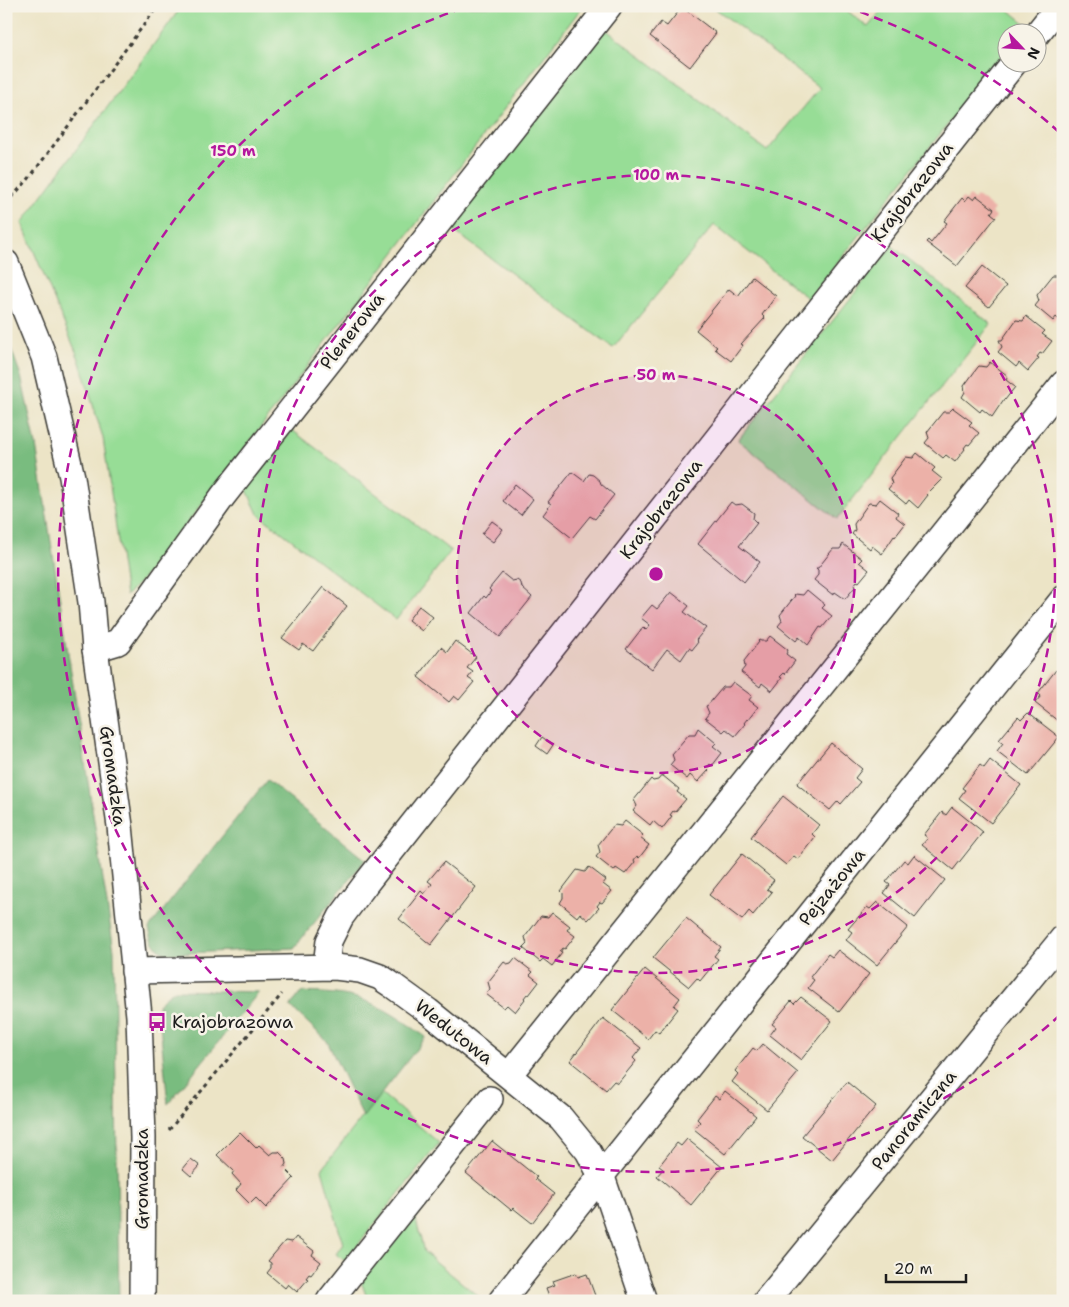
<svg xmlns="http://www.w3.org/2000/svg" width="1069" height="1307" font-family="'Shantell Sans',sans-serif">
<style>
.green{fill:#97dd96;stroke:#5a7c59}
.forest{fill:#79bc7f;stroke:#4a6c4e}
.building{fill:#ecb1a8}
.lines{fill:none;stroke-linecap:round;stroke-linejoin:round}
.minor-casing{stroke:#3b3a36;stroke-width:28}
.path{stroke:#3b3a36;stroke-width:3;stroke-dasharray:4 4;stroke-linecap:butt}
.minor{stroke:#fff;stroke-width:25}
.ring{fill:none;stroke:#b5179e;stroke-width:2.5;stroke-dasharray:9 6}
.labels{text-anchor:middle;stroke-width:5;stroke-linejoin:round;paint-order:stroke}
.street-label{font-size:18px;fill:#1c1c1c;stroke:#f7f3e8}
.poi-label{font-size:18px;fill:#1c1c1c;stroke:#f7f3e8;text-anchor:start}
.centre{fill:#b5179e;stroke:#f7f3e8;stroke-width:2.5}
.ring-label{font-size:15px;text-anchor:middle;font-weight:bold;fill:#b5179e;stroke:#f7f3e8;stroke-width:5;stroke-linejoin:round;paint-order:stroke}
</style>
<rect width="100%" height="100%" fill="#f7f3e8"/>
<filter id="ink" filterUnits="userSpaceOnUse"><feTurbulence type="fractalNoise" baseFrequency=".02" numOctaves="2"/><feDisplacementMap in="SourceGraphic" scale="10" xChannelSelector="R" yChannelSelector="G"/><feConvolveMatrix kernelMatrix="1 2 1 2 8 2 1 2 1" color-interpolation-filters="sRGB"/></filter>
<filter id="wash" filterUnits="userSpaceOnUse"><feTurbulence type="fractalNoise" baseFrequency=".0096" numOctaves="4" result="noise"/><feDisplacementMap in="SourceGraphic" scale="20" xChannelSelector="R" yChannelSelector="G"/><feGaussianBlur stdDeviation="1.12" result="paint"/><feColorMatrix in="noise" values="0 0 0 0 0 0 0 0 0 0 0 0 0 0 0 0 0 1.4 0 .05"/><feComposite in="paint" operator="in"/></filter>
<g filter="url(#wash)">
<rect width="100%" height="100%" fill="#ece4c6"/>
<g class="green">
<polygon points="182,6 583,6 156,564 126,596 103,438 79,359 22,223"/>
<polygon points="712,6 841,6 868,27 885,6 1004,6 1027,25 1022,32 1006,32 1006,51 809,299 714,225 613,348 450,228 605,29 767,151 820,88"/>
<polygon points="892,246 991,324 837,519 738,440"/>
<polygon points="292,430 451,551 396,620 258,514 246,488"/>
<polygon points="381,1093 439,1143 345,1261 336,1254 343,1244 322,1169"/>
<polygon points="414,1212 424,1252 484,1301 368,1301 361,1281"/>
</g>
<g class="forest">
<polygon points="6,335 21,376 36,445 114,950 119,1301 6,1301"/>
<path d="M267,780L365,860L294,948L166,954C154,946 152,941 149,928Z"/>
<polygon points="175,990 259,992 168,1104 158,1005 164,998"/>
<path d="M302,992C321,993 344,993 363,1000C386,1008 406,1023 426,1037L363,1117L327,1041L290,1006Z"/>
</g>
<g id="blocks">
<g class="building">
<polygon points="682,7 716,33 690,67 650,36 661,22 667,26"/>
<polygon points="969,196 974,200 977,196 994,209 991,213 996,217 957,266 926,242 928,240 931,243 947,223 944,221 962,198 965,201"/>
<polygon points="982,267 1006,286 989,307 965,288"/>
<polygon points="1063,271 1063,323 1056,317 1053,321 1035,306 1039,301 1037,295 1053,275 1060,275"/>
<polygon points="752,277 776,296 762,315 765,318 741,344 743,345 731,361 715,349 717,347 696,330 729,289 738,296"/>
<polygon points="1026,316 1045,331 1042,334 1052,341 1042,354 1040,353 1037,357 1039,358 1028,371 1019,363 1016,367 998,352 1002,347 999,340 1002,340 1016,320 1023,321"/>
<polygon points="990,362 1008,376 1006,380 1015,387 1005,400 1004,399 992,417 982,409 980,412 962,397 965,392 964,386 978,367 979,366 986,367"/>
<polygon points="953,408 972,422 969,425 979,433 969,445 967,444 964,448 965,449 955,462 946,455 943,458 925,443 929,438 927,432 943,412 949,412"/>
<polygon points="917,453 935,468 932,471 942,479 927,494 928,495 918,508 909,500 906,504 888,489 892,484 890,478 906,457 913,458"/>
<polygon points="572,472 584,481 589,474 593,475 600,481 601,484 614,495 595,519 590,516 572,538 543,515 551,504 548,502"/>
<polygon points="515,484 533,499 521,515 503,501"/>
<polygon points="880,499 898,513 896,517 905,524 895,537 894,536 882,554 872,546 870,549 852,534 855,530 854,524 868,504 869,503 876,504"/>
<polygon points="731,502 735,505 742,504 754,513 753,519 757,523 739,546 760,562 744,582 698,544"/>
<polygon points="492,521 503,529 493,542 482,534"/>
<polygon points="843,544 862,559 859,562 869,570 859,582 857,581 854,585 855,587 845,599 835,592 833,595 814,580 818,575 818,570 816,568 818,568 833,549 840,549"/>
<polygon points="502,573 512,581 517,580 521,583 522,588 532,597 500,637 471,613 484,596 486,598 491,591 489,589"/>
<polygon points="323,587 347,606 313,651 303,644 299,650 282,638"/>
<polygon points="807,590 825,605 822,608 832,616 822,628 820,627 808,645 799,637 796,641 778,626 782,621 780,615 795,596 794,595 795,594 803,595"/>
<polygon points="671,592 689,606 684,612 706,628 696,640 698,642 692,650 689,648 681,660 667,649 652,669 626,649 643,627 646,630 650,625 641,618 652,605 657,609"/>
<polygon points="419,606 433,617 422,631 408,620"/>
<polygon points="770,636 788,650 786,654 795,661 785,674 784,673 780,677 782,678 772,691 762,683 760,687 741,672 745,667 744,661 759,642 758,641 759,640 761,641 766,641"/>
<polygon points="455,641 476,657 467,668 473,672 468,678 474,682 459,700 454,696 449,702 418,677 441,647 447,652"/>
<polygon points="1063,669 1063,725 1035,703 1041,696 1038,693 1056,670 1060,673"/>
<polygon points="733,682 752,696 749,700 758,707 748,720 747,719 744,723 745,724 735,736 726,729 723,732 705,718 709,713 706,706 708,705 723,687 729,687"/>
<polygon points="1028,713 1059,737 1028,775 997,751 1003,743 999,740 1018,717 1021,720"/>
<polygon points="698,728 716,743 713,746 722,753 712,766 710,764 707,768 709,770 698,782 690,775 687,779 670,765 674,760 672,754 689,734 695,734"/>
<polygon points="542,737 553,745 547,754 536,746"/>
<polygon points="831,743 862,769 855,778 860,782 841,804 838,801 830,810 797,784"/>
<polygon points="990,760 1021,785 991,823 959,798 965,790 962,788 980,765 984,768"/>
<polygon points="662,775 679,789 677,792 686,799 675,812 673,811 670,815 672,816 662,829 653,821 650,825 633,811 637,806 634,800 651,779 653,781 658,780"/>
<polygon points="783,796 819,825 812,834 815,837 798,859 794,856 786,865 751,837"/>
<polygon points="952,807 983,832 953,870 922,845 928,838 924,835 942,812 946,815"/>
<polygon points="625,821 643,835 640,838 649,845 639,858 637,856 634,860 635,862 625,874 616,868 614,871 596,857 600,852 598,845 614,825 621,826"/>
<polygon points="742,854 774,880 767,889 772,892 753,915 749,911 742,920 709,895"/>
<polygon points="914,855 945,880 915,918 884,893 890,885 886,882 904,860 908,863"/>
<polygon points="444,862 476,887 431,945 399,919 421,891 424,894 432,884 428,881"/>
<polygon points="589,867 606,880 603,884 612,891 602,903 600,902 597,906 599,908 588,920 580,913 577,917 560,903 563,898 563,893 561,891 577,870 585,872"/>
<polygon points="877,902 908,927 877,965 846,940 852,932 848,929 867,907 870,909"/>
<polygon points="552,912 570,926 567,930 575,936 565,949 563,948 560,952 562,953 552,966 543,959 540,962 523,948 527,944 525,937 541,916 548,917"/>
<polygon points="686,918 721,947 714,956 718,959 700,981 697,978 689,987 653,958"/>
<polygon points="838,950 869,974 839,1012 808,988 814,980 810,977 828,954 832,957"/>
<polygon points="515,958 533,972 530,975 539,982 529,995 527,994 524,998 525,999 515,1012 507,1005 504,1008 486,994 490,989 488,982 504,962 507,964 511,963"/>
<polygon points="645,969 680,998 674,1006 678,1009 659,1033 655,1030 648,1039 612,1010"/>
<polygon points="801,997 832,1021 801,1060 770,1035 776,1027 772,1024 791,1001 794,1004"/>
<polygon points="603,1018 641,1048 633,1058 636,1061 618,1083 614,1081 606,1090 570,1061"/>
<polygon points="763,1044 798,1073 767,1110 732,1082 738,1074 735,1071 753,1048 757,1051"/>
<polygon points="847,1082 876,1106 832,1160 802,1136"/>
<polygon points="725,1091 756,1116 725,1154 694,1129 700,1122 697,1119 715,1096 719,1099"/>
<polygon points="240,1132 256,1148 259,1145 270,1155 274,1152 279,1152 286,1159 287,1164 284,1168 294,1178 266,1208 256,1198 250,1204 236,1190 241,1184 232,1174 234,1171 217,1155"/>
<polygon points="687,1139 722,1167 691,1205 657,1176 663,1169 659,1166 677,1143 681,1146"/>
<polygon points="492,1141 537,1177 535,1179 554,1194 532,1223 513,1208 511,1210 466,1173"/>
<polygon points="191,1159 200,1166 191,1176 183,1169"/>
<polygon points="296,1237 314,1251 312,1255 321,1262 311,1275 309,1274 306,1278 308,1279 297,1292 288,1284 285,1288 267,1273 271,1268 271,1263 268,1261 285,1241 292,1242"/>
<polygon points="576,1273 578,1277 587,1274 597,1301 551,1301 546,1288 555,1285 553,1281"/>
</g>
</g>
</g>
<g filter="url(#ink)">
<use href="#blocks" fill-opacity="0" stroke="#3b3a36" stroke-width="1"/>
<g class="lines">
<g class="minor-casing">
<g id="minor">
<polyline points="1036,35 1059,6"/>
<polyline points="6,263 44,357 72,477 91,602 95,649 120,826 139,1016 143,1138 142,1301"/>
<polyline points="95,649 118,642 223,496 609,6"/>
<polyline points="326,966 329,941 341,917 367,882 1015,62"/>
<polyline points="134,971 335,967 360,970 380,977 392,985 428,1011 561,1118 588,1151 602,1177 644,1301"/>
<polyline points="509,1075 1063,384"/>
<polyline points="329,1301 490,1099"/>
<polyline points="501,1301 1063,599"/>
<polyline points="766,1301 1063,938"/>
</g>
</g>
<g class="path">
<polyline points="6,203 27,181 158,6"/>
<polyline points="169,1130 282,994"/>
</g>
<use href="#minor" class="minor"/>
</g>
</g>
<circle cx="656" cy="574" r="199" fill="#b5179e" fill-opacity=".12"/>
<g class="ring">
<circle cx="656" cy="574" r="199"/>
<circle cx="656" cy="574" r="399"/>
<path d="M1060 1015A598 598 0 1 1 466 7M846 7A598 598 0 0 1 1060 133"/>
</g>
<defs>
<g id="bus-bare" transform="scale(1.5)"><path d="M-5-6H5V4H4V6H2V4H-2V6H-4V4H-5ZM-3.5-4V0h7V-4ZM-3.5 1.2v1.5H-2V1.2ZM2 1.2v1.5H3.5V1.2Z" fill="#b5179e" stroke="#f7f3e8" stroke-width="2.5" paint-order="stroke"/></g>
</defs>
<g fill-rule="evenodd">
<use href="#bus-bare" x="157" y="1022"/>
</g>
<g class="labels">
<g class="street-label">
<text transform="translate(912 192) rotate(-52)" y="6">Krajobrazowa</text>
<text transform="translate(352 331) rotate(-52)" y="6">Plenerowa</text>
<text transform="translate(661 509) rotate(-52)" y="6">Krajobrazowa</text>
<text transform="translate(113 776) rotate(82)" y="6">Gromadzka</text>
<text transform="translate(832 887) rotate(-51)" y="6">Pejzażowa</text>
<text transform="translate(454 1032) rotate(38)" y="6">Wedutowa</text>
<text transform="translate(914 1120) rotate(-51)" y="6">Panoramiczna</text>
<text transform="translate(142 1179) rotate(-90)" y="6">Gromadzka</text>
</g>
<g class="poi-label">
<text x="172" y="1028">Krajobrazowa</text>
</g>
</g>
<circle cx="656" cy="574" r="8" class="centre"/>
<g class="ring-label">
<text x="233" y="156">150 m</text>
<text x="656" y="180">100 m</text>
<text x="656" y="380">50 m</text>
</g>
<rect width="1069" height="1307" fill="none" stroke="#f7f3e8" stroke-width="25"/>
<g transform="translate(1022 48) rotate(115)"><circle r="24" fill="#f7f3e8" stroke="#9f9d96"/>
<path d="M0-4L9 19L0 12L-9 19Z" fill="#b5179e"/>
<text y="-8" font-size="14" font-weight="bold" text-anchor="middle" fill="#1c1c1c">N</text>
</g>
<path d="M886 1274v8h80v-8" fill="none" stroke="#1c1c1c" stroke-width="2.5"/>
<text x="894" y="1274" font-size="15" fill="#1c1c1c" stroke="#f7f3e8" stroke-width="4" paint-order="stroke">20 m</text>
</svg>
